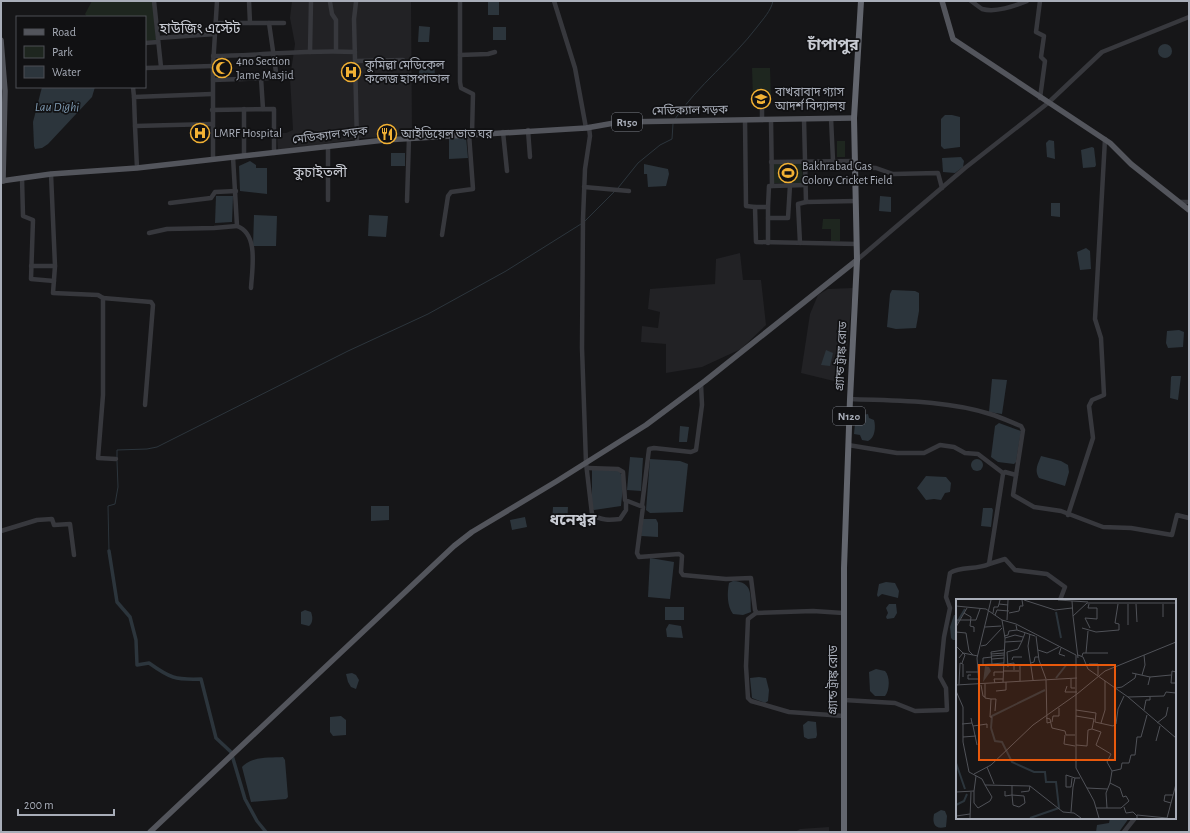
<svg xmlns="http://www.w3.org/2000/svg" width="1190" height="833" font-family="'Alegreya Sans','Noto Sans Bengali',sans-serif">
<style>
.built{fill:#222225}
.green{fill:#1e261f}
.water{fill:#2c353c}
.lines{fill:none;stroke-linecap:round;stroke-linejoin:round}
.stream{stroke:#2c353c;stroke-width:1}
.canal{stroke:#2c353c;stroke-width:3.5}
.minor{stroke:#37383d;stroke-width:4.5}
.major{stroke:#53555c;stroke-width:5.5}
.highway{stroke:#63666e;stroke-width:6}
.labels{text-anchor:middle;stroke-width:3.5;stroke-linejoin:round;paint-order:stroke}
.shield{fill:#111113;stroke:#7b7e86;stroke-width:1}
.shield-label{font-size:11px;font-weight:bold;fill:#a8adb8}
.poi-label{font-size:12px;fill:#a8adb8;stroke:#111113;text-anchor:start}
.street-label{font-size:12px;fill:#a8adb8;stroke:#111113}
.water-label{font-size:13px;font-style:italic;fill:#7f9bb3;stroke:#111113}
.quarter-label{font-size:14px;fill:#c9ccd4;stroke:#111113}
.district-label{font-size:16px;font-weight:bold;fill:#c9ccd4;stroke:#111113}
.inset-river{fill:none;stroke:#2c353c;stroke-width:2}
.inset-road{fill:none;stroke:#505258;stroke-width:1}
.view{fill:#e8590c;fill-opacity:0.15;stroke:#e8590c;stroke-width:2}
.inset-edge{fill:none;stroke:#a8adb8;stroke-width:2}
</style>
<rect width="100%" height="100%" fill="#161618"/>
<g class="built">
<polygon points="292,1 411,1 412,135 363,138 278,151 277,133 286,133 293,130 290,78 295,44 290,18"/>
<polygon points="740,253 743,280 761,280 766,325 741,349 702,367 666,373 666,344 641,342 642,326 658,328 660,312 648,309 650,289 715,284 716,259"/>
<polygon points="853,288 847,350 845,362 838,382 801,373 810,314 818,295 828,289"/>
<polygon points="829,827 829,832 795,832 800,829"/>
</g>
<g class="green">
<polygon points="92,1 153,1 156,40 145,41 145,17 87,17 85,14"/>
<polygon points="752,68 770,68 771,99 753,99"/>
<rect x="837" y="141" width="8" height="16"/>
<polygon points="773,164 802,164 803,183 773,183"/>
<polygon points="823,219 840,219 840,241 831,241 831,229 822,229"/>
</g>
<g class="water">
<rect x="488" y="1" width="11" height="14"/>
<polygon points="419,26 430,27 429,42 418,42"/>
<rect x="493" y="27" width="13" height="13"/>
<circle cx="1165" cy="51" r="7"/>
<polygon points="434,61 435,76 419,76 419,62"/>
<polygon points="42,87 95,87 92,97 48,144 42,148 35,149 34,146 33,122"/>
<polygon points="952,115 960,117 960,147 944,149 941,146 941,119 945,115"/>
<polygon points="466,137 468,158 449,159 449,139"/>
<polygon points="1049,140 1054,141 1055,159 1047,157 1046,143"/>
<polygon points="1092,147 1094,148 1096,165 1095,167 1083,168 1081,150"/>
<rect x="391" y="153" width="14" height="13"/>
<polygon points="961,157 964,161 963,167 955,173 943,172 942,158"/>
<polygon points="250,161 256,165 256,168 267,168 267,194 240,191 239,166"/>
<polygon points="644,164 668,169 669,174 666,186 648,187 647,174 644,174"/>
<polygon points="216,196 233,196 232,222 215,223"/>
<polygon points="880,196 891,197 891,212 879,211"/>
<polygon points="1051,203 1060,203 1060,217 1051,216"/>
<polygon points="254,215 277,216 276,246 253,246"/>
<polygon points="369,215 388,216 386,237 368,236"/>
<polygon points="1086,248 1090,251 1091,269 1080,270 1077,252"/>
<polygon points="892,290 915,291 919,293 919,311 916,328 896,329 887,327 890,294"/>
<polygon points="1179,330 1184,332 1183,347 1168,348 1166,343 1167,331"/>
<polygon points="826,350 833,353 830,366 821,365"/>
<polygon points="1172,376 1181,376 1178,400 1170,398 1171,377"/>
<polygon points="992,379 1007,380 1002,414 989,412"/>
<path d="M860,412L862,415L868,414L869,418L874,420C876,427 875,438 868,441L862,440L860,435L854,434L856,413L857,415Z"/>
<polygon points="999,423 1021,431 1016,462 1014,464 998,462 991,457 995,426"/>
<polygon points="680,426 689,427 687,442 679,442"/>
<path d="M1041,456L1061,461L1068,465L1069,472L1065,486L1039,478C1034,470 1038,464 1041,456Z"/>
<polygon points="630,457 643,458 641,491 627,490"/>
<polygon points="650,459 680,461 688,464 683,512 650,513 646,510"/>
<circle cx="977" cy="465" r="6"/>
<path d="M592,469L619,470C625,480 622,495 621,506L594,510L592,508Z"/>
<polygon points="926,476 946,477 951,483 950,492 945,493 941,500 934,499 926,500 917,488"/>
<polygon points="371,506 389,506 389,520 371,521"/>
<polygon points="553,507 568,507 567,525 552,524"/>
<polygon points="983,508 992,508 993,510 991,527 981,526"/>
<polygon points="525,517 527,527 512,530 510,520"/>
<polygon points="643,519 656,519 658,523 658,537 641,536"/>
<polygon points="650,558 674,562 670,599 648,597"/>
<path d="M733,581C754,582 750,596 751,612L743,615L733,614C727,606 727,593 729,583Z"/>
<polygon points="886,582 895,583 899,591 898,598 882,594 878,597 877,595 879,584"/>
<polygon points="889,604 896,604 897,613 894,618 887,619 886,617 888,613 886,608"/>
<rect x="665" y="607" width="19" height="13"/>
<path d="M305,610L311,612C313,617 313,623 309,626L301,624V612Z"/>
<polygon points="954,615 957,615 957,640 953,640 951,638 950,627"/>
<polygon points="669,624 681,626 683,638 667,637 666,629"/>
<path d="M876,669L885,671C890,676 890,690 885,696H875L870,691L869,672Z"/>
<polygon points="352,673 356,675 359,680 356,689 351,687 348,682 346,674"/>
<polygon points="759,677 766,678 769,690 768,701 765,703 752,698 750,678"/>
<polygon points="341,716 346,720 346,735 333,736 330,732 330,717"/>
<polygon points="808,721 816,722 817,735 816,738 808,739 804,737 803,725"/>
<path d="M283,757L285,760L288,797L286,799L251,802L242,767C252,756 269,758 283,757Z"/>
<path d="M941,810L945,811L947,816L946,827C935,830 932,824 934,814Z"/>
<polygon points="1110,818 1129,818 1119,832 1096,832 1097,825 1109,823"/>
</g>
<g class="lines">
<g class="stream">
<path d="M675,119C698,85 732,60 757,27C763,19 771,11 773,1"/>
<polyline points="618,188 638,163 660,145 672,139 673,124"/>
<polyline points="585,221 614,192"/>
<polyline points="117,458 117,450 147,449 157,447 348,351 428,314 506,271 581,224"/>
<polyline points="109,551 108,506 115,504 118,487 117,461"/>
</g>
<path class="canal" d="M109,551L117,602L130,617L136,640L137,665L149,663C170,678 175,680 201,679L216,738L231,752L245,799L257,821L266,832"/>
<g class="minor">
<polyline points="154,1 161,67"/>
<polyline points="249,1 250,23"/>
<polyline points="460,1 460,82 461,88 473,94 472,134"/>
<polyline points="554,1 575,68 586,128"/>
<path d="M971,1C974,3 979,7 982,9C996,13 1014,6 1027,1"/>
<polyline points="1040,1 1036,32 1044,36 1041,57 1045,61 1040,98"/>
<polyline points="330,2 332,14 336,20 336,51"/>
<polyline points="356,2 354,19 357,142"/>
<polyline points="216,23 284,23"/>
<polyline points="269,23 276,72"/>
<polyline points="158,38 215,34"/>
<polyline points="145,43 158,42"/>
<polyline points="310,52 311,1"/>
<polyline points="460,55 488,54 495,52"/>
<path d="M213,56C261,56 308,49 355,52"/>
<polyline points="355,61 403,60"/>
<polyline points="145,68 213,66"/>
<polyline points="261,78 263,109"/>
<polyline points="213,80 271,78"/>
<polyline points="133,87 134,97"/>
<polyline points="762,101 762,120"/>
<polyline points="212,110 274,109 274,153"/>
<polyline points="831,118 833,161"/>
<polyline points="804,119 806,202 856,201"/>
<polyline points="745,120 746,206 755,207"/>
<polyline points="771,120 772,186 805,185"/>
<polyline points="135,126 134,97 212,94"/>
<path d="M589,127L590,136L585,169L583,219L582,348L586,463L592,514C600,521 611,520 620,519L626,510V501"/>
<polyline points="528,130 530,157"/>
<polyline points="503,132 507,171"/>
<polyline points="328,147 328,200"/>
<polyline points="244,156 244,109"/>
<polyline points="213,158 213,66 217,1"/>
<polyline points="771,162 856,161"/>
<polyline points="856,167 876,168 893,174 938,173 942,188"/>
<polyline points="137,168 135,126 212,124"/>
<polyline points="51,174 55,266 53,293 98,295 103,298 103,395 98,458 116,459"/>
<polyline points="22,178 23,216 33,220 31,279 54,281"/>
<polyline points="772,186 769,186 768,207 755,207 756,242 857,244"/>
<polyline points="584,187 629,191"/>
<polyline points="407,201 409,138"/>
<polyline points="1179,202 1189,202"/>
<polyline points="170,203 211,198 215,192 236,191"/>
<polyline points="768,218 788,218 790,185"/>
<path d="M237,226C259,234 252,269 251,288"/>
<polyline points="149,233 167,229 214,228 237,226 233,157"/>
<polyline points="442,235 448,196 451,192 473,189 469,134"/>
<polyline points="768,243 768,207"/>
<polyline points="800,243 798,204 806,202"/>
<polyline points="857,260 965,168 1048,103 1102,52 1189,17"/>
<polyline points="31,266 55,266"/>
<polyline points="103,298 151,302 153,305 145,405"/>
<path d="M850,399C896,401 945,400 990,414C1000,417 1011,422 1021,426L1023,430L1013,495L1034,507L1061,511L1103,527L1131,528L1172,535L1177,515L1189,518"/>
<polyline points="848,445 897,453 924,453 940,445 954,447 965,453 978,454 1003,473"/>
<polyline points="588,468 618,469 623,472 625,500 643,507 637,553 639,557 679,554 682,556 681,572 683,575 726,579 751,578 755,610 757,613 813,611 843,613"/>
<polyline points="642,506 649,449 654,448 691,452 696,450 702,405 701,384"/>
<polyline points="1068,515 1093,438 1089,406 1092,400 1104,395 1101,338 1095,319 1105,139"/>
<polyline points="1,531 37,520 52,519 54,525 70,524 74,555"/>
<polyline points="989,564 1005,559 1015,570 1047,574 1065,587 1060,600"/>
<polyline points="756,613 748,619 746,666 748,698 751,701 789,712 844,716"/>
<path d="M844,700L895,703L915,711L947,710L946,688L940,677L944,637L950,608L946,597L950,573C960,566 977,570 989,564L1003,474L1005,472L1016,475"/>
<polyline points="1124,832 1135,818"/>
</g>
<g class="major">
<polyline points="942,1 953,39 1110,143 1131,164 1189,210"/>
<polyline points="1,40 5,91 3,181"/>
<polyline points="1,181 51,174 137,168 385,140 586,128 620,122 854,118"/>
<polyline points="150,832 454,546 472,532 557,481 646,425 705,381 857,260"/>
</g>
<polyline class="highway" points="844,832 844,568 850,399 857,260 854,118 861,1"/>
</g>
<defs>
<g id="mosque-ring" transform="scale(1)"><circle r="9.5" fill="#111113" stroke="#f2b134" stroke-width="1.5"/><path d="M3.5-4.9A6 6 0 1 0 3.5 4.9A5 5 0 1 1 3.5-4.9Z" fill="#f2b134"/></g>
<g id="hospital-ring" transform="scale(1)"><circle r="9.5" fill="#111113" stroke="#f2b134" stroke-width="1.5"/><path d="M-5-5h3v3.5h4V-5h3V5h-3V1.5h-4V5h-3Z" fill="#f2b134"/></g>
<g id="school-ring" transform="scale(1)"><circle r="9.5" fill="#111113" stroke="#f2b134" stroke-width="1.5"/><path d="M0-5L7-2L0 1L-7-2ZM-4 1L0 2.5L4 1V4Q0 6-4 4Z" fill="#f2b134"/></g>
<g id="restaurant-ring" transform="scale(1)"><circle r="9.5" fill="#111113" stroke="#f2b134" stroke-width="1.5"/><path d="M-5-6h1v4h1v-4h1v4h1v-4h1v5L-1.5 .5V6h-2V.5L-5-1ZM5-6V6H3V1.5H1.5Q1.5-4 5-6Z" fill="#f2b134"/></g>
<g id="stadium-ring" transform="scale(1)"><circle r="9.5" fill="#111113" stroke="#f2b134" stroke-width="1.5"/><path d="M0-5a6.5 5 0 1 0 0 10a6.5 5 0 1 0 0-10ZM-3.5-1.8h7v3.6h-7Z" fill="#f2b134"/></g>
</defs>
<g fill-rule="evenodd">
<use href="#mosque-ring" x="222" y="68"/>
<use href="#hospital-ring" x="351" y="72"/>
<use href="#school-ring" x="761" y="99"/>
<use href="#hospital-ring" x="200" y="133"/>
<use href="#restaurant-ring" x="387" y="134"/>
<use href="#stadium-ring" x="788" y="173"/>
</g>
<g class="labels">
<g class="shield">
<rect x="612" y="113" width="30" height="18" rx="3"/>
<rect x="833" y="407" width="32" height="18" rx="3"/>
</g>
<g class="shield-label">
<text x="627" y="126">R150</text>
<text x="849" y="420">N120</text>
</g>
<g class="poi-label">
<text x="236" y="65">4no Section<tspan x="236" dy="14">Jame Masjid</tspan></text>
<text x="365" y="69">কুমিল্লা মেডিকেল<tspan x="365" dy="14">কলেজ হাসপাতাল</tspan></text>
<text x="775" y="96">বাখরাবাদ গ্যাস<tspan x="775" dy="14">আদর্শ বিদ্যালয়</tspan></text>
<text x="214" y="137">LMRF Hospital</text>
<text x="401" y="138">আইডিয়েল ভাত ঘর</text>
<text x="802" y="170">Bakhrabad Gas<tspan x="802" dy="14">Colony Cricket Field</tspan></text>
</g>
<g class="street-label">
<text transform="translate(690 110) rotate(-1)" y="4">মেডিক্যাল সড়ক</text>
<text transform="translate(330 135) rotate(-7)" y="4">মেডিক্যাল সড়ক</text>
<text transform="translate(841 356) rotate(-87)" y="4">গ্র্যান্ড ট্রাঙ্ক রোড</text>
<text transform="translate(833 680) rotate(-90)" y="4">গ্র্যান্ড ট্রাঙ্ক রোড</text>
</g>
<g class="water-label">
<text x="57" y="111">Lau Dighi</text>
</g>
<g class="quarter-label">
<text x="200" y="33">হাউজিং এস্টেট</text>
<text x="320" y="177">কুচাইতলী</text>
</g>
<g class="district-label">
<text x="833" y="50">চাঁপাপুর</text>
<text x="573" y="525">ধনেশ্বর</text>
</g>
</g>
<g transform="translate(956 599)">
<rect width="220" height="220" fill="#161618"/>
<path d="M29,67L33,68L35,72L27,83Z" fill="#2c353c"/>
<path class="inset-river" d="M100,13L105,39M0,25L9,10M100,79L111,65M35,129L36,117L89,91M35,129L39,142L46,143L56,163L78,173H89L90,183H100L103,209L74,219M0,164L9,190M0,206L8,202L11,195"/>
<path class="inset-road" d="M44,1L43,5L52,6M68,1L99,11L116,9M102,1L132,3M116,2L117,17M133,5L132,9H141V20L129,19L134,29M180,5L181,23M0,7L30,10L46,21L60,25L120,56V169L138,202L143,219M8,14L15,18L14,27L18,28V33M37,14L38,8H42L43,5M53,14L63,12L64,7H67L66,1M39,16L41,11L53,12M207,18V5M0,21H20L24,10M46,21L49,39L47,83M51,21L52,1M60,26L61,31L79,37M172,26V5M0,28L11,9M29,28L45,27M126,29L140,33L163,31V25L159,24L162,5M0,33L10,34L13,52L17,56M74,35L72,47L77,81M48,37L52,36L53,32L61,31M80,37L83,61L90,80M49,39L59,36L67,38M49,43L66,42L69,34M0,47L7,54L22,57M25,47L30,46L46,29M105,49L103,55L109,57M82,51L91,54L103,48M51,53L62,50L66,42M51,53L52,68M130,54L132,32M35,55L48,54M122,56L127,58L132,70L172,98L220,139M36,57L48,56M126,57L127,54H152M3,59L7,54L9,56L6,64M122,59L117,17L131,4H220M36,60L48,59M56,61L57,58H66M75,64L78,63L79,58H83M27,65V59L36,58M36,65L35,53L48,51M51,65L58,64V71M133,65H142V76M22,66L48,64M64,66V82M47,72H63M10,73H23M220,73L216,72L215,84H220M176,74L194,78M15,76H12V80H23M186,76L189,66L188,56M38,77V73H47M115,80V89H119M90,81L91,124L95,123M39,84L38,80H47M3,85L4,64L7,65V78M29,85V99L35,100L34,118H36M0,86L121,79M23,86L21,59L35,1M25,86L27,97L29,98M192,86L194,78L215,76M111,87L109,93H121M160,89L166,88L179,79L180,75M0,92L7,108V143L13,173L26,180L29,186L74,187L107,213L118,214L125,219M40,92L50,91V83M121,95L149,72L220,43M172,98L208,97L210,93L220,94M35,100H40L39,112M120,111L140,114L139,123L157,127L160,125L162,110L168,97M188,111L190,101H194V98M120,117L138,120M90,119L94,120L96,129L109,132L110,136H119M96,123L97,117H103V109M16,124L17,127L31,125V129M145,124L149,111V82M201,124L210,117L212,108M6,125L16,124L15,119M17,127L21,146M136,130L145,133L140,146L155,155L151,163L156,172L154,184L164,189L167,198L170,197L173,202L165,209H140M109,136L108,145L119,147M7,138L20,137M200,142L204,127M120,146L131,147L132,131L136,130L138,120M31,168L38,185M156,172L165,170L166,164H173L175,156H179L181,138H185L191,116M18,175L35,166L77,126L121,95M116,179L115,188H110V176L119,179M56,186V196L68,197L69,204L63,208M131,189L151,190M18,192V204L22,209L34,202L36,198L29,186M49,192V197L56,196L57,206L63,208M0,193L18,192L20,177M65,193L73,192L74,187M215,204L208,202L209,196H217M168,208L170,214L177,213L181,217M151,209L150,194L154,184M115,213L117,188L119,179H124M0,217L14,215M14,219L15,193M181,219V216L211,219M211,219L220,185"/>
<path class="view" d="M23,66H159V161H23Z"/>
<rect width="220" height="220" class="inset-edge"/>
</g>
<rect width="1190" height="833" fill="none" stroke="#a8adb8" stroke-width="4"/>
<rect x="16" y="16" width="130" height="72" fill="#111113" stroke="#4d4f55"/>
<rect x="24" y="29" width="20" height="6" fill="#53555c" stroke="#4d4f55"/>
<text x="52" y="36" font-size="12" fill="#a8adb8">Road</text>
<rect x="24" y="46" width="20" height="12" fill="#1e261f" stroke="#4d4f55"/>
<text x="52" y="56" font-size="12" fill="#a8adb8">Park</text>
<rect x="24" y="66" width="20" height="12" fill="#2c353c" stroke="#4d4f55"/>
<text x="52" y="76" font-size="12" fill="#a8adb8">Water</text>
<path d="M18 809v6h96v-6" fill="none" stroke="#a8adb8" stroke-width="2"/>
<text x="24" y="809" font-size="12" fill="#a8adb8" stroke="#111113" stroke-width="3" paint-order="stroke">200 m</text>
</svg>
